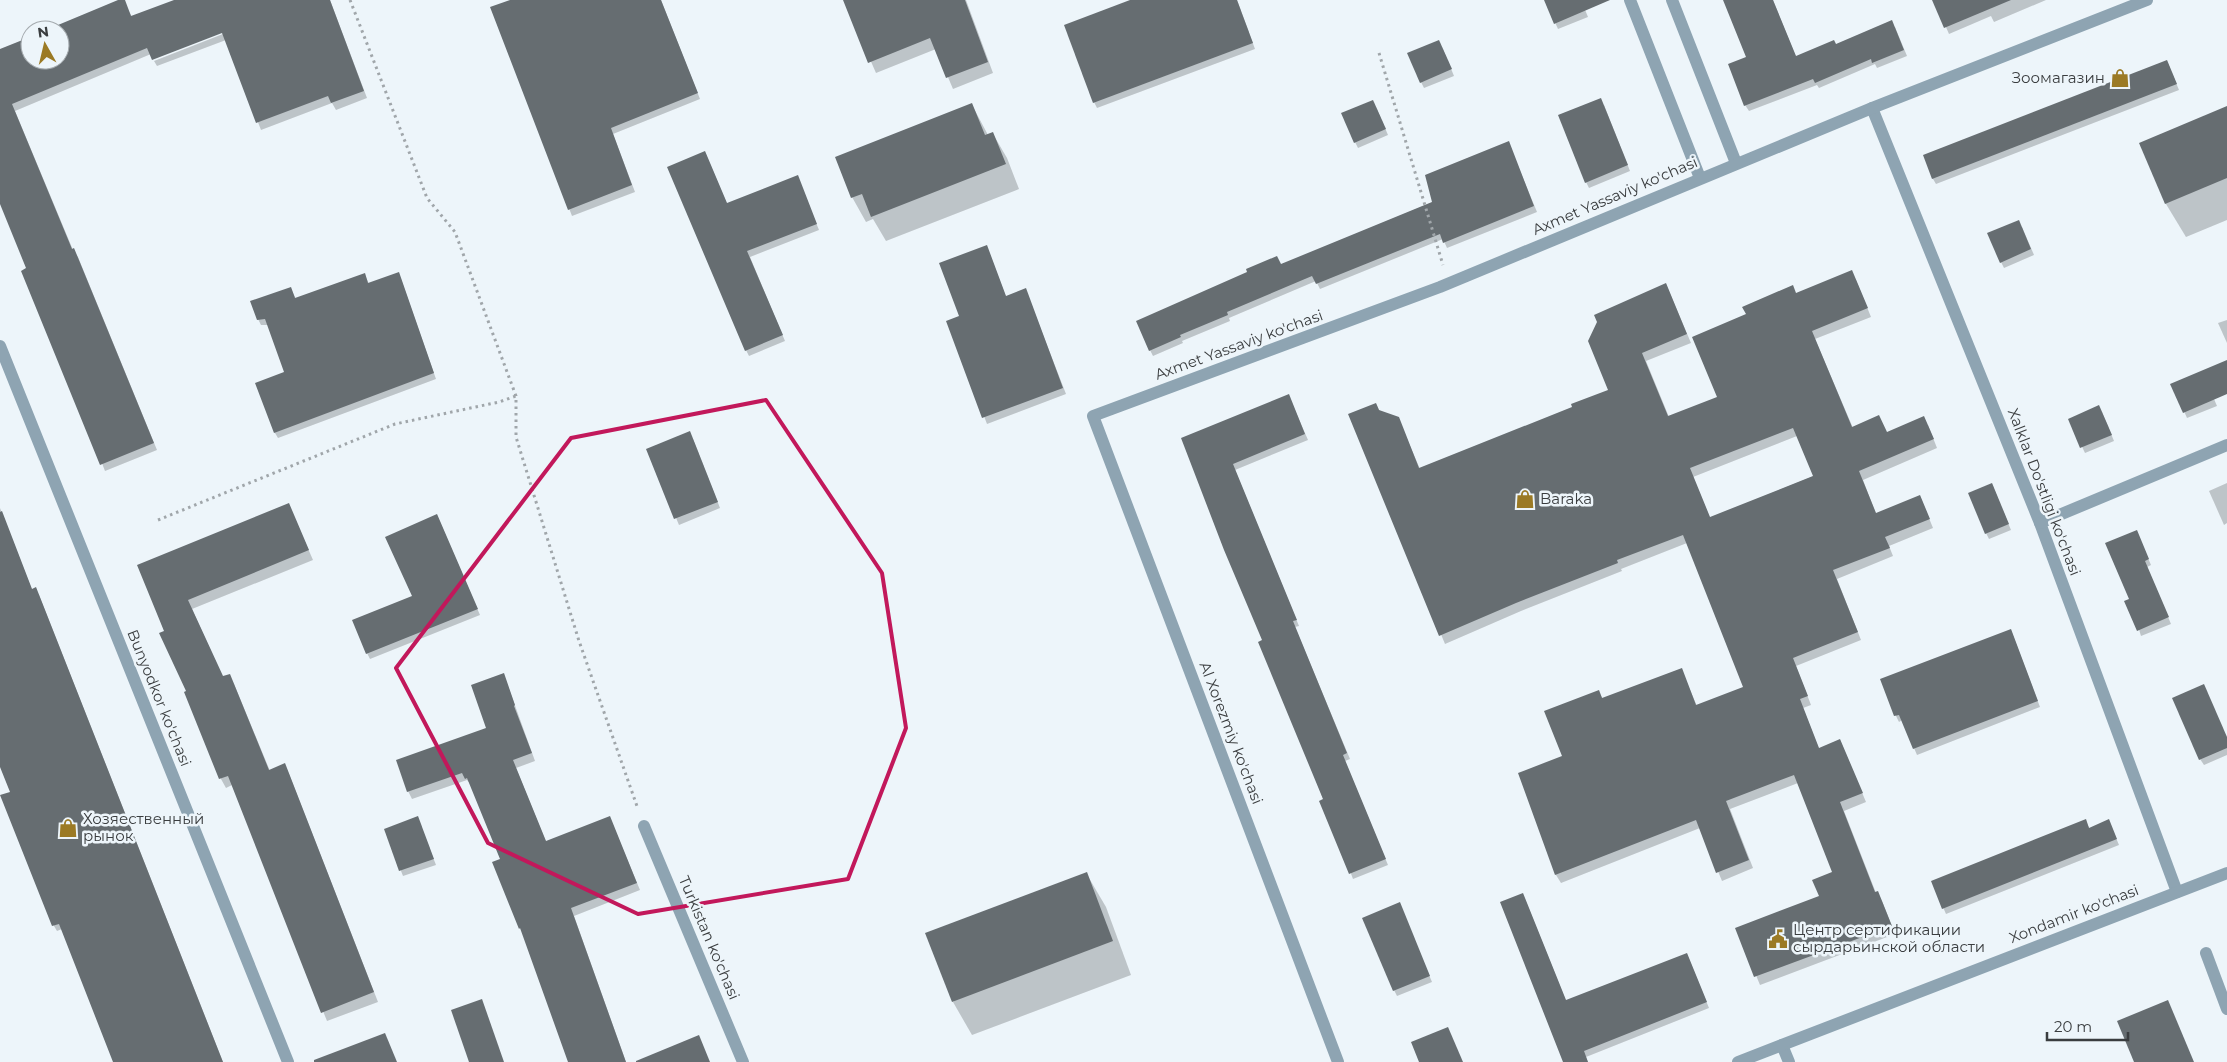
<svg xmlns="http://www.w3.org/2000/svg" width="2227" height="1062" font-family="Montserrat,sans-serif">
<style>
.shadow{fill:#0003;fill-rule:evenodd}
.building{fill:#666d71;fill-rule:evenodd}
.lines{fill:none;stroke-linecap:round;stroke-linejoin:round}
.path{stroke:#a0a6aa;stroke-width:3;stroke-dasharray:2.5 4;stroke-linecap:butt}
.minor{stroke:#8ea4b2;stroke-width:12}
.marked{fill:none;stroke:#c2185b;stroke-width:4;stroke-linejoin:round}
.labels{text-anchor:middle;stroke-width:5;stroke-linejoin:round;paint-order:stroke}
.poi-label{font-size:15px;fill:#3a3d3f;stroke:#edf5fa;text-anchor:start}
.street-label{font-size:15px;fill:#3a3d3f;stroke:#edf5fa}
</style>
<rect width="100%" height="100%" fill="#edf5fa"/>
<g class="shadow">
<polygon points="121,0 123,0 132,17 178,0 330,0 367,98 336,110 332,103 261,130 226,40 157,66 154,61 228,32 228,30 151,54 15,111 73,250 78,257 157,450 105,471 0,199 0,51 30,38 30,60 60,60 60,30 49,30"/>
<polygon points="513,0 661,0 700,99 613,134 635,192 572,216 492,8"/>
<polygon points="844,0 966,0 993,73 953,89 936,49 876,73"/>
<polygon points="1134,0 1237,0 1255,49 1097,108 1094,102"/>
<polygon points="1545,0 1581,0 1588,17 1558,29"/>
<polygon points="1724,0 1773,0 1796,57 1895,27 1907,56 1877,68 1875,64 1819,88 1817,85 1749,111 1745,105 1747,58"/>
<polygon points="1934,0 2046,0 1994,22 1991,16 1949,34"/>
<polygon points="1442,47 1454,76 1424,88 1421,82"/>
<polygon points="2167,61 2179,90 1936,184 1933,179 1924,156"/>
<polygon points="972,105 988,135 993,134 1007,158 1019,189 886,241 873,219 866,222 852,197"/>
<polygon points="1604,105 1630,171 1589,188 1586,182"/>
<polygon points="1376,107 1388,135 1358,148 1355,142"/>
<polygon points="2227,107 2227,220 2186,237 2166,204 2141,143"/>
<polygon points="1511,149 1537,212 1447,248 1443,239 1320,289 1316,281 1229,318 1230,321 1182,341 1183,343 1153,356 1150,350 1281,265 1433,202"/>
<polygon points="705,152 727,204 800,183 819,230 750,257 785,341 749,356 746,350"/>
<polygon points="2022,227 2034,255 2004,268 2001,262"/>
<polygon points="989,252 1006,297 1028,296 1066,394 987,424 948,322 961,317"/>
<polygon points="365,275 369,284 401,279 436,379 278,438 275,433 286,373 269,325 261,325 258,319 291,289 296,299"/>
<path d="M1856,280L1871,317L1815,339L1853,428L1887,433L1928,425L1937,448L1863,480L1876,514L1920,496L1933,528L1889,546L1893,556L1837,579L1861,640L1796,666L1811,705L1803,708L1819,749L1840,740L1866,802L1844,811L1876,893H1877L1882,901L1895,934L1760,985L1737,929L1820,897L1834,873L1798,783L1730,809L1753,868L1722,881L1700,828L1561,883L1556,875L1564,757L1598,691L1603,699L1681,669L1697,706L1745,688L1687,543L1621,569L1622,571L1521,611L1445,644L1350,415L1376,404L1380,412L1398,418L1420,469L1574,408L1610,390L1666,284L1691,343L1646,361L1669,417L1719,397L1797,294ZM1797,436L1814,476L1710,518L1693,477Z"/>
<polygon points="2227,320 2227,343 2218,323"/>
<polygon points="2205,378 2217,406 2187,418 2172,384"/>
<polygon points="1291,401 1308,440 1235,470 1299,626 1295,627 1350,759 1345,761 1388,865 1353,879 1264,641 1183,438"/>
<polygon points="2102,412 2114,441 2085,453 2069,419"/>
<polygon points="693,439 720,508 679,525 648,450"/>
<polygon points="2227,483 2227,523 2224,525 2209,491"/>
<polygon points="1992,484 2011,530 1989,539 1986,533"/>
<polygon points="289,505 313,560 192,609 223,678 229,675 234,684 270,771 284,765 289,774 378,1002 327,1021 232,785 226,788 221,779 139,565"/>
<polygon points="0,508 32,590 39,595 223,1062 115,1062 62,929 57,931 54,926 2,796 12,793 0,763"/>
<polygon points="437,515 480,615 370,659 367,653 413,597"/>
<polygon points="2139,537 2151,565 2147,567 2171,624 2141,636 2130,600"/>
<polygon points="2011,630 2040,707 1917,755 1902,720 1899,722 1896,716 1881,680"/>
<polygon points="504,675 535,761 516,768 546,842 610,818 640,890 574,916 626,1062 569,1062 524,935 494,863 501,860 471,785 467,780 412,799 408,791 488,729"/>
<polygon points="2227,738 2227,755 2204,765 2200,759"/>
<polygon points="418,818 436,865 403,876 385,830"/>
<polygon points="2085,821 2090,829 2109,821 2119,845 1946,914 1932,882"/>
<polygon points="1086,873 1106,907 1131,975 972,1035 953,1002"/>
<polygon points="1523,894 1566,1001 1687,954 1709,1008 1586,1057 1588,1062 1564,1062"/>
<polygon points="1402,910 1432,982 1397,996 1394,990"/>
</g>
<g class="building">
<polygon points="118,0 125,0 131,16 174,0 330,0 364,91 331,103 328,96 256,123 222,33 152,60 147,48 12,104 72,249 74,248 154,443 100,465 21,271 26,268 0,204 0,49 30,37 30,60 60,60 60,30 46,30"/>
<polygon points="510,0 661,0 698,93 611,128 632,185 568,210 490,7"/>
<polygon points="843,0 965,0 988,62 946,78 930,38 868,63"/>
<polygon points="1130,0 1237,0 1253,43 1093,103 1064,25"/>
<polygon points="1544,0 1610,0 1554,24"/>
<polygon points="1723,0 1773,0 1796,56 1834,40 1836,44 1892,20 1904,50 1872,63 1871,59 1815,83 1813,79 1744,106 1728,64 1746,57"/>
<polygon points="1932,0 2011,0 1944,28"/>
<polygon points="1439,40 1452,69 1420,83 1407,53"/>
<polygon points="2167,60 2177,84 1932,179 1923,155"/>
<polygon points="1601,98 1628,165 1585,183 1558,115"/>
<polygon points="1373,100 1386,129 1354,143 1341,113"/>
<polygon points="972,103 985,135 993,132 1006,164 871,217 862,194 851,198 835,157"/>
<polygon points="2227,106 2227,178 2165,204 2139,143"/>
<polygon points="1509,141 1534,206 1443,243 1440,234 1316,284 1312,276 1227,312 1228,315 1180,335 1181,337 1149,351 1136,321 1247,272 1246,269 1277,256 1281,264 1432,202 1425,175"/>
<polygon points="705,151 727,203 798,175 817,224 747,251 783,335 745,351 667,167"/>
<polygon points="2019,220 2031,249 2000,263 1987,233"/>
<polygon points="987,245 1006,296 1026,288 1063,388 982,418 946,321 959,316 939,263"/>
<path d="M1852,270L1868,308L1812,331L1852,427L1879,415L1887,432L1924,416L1934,439L1859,471L1876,513L1920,495L1930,519L1885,537L1890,548L1833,570L1858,632L1793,658L1808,696L1800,699L1819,748L1840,739L1863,793L1840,802L1875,892L1878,891L1892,926L1754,977L1735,928L1819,896L1812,880L1832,872L1794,775L1726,801L1749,860L1716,873L1696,820L1555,875L1518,773L1562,756L1544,711L1599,690L1602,698L1682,668L1696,705L1743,687L1683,535L1617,560L1618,563L1516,603L1439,636L1348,414L1376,403L1379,410L1399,417L1419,468L1572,407L1571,404L1608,390L1588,341L1597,322L1594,315L1666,283L1687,334L1642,353L1668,416L1717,397L1692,337L1746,314L1742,307L1793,285L1796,293ZM1793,428L1813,476L1710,517L1690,468Z"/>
<polygon points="399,272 434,373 274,433 255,383 284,372 265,319 257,320 250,301 291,287 295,298 365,273 368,283"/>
<polygon points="2227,360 2227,394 2183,413 2170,384"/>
<polygon points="1289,394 1305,434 1233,464 1297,620 1293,621 1347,753 1343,755 1386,859 1349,874 1319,801 1323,799 1258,642 1262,640 1224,550 1181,438"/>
<polygon points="2099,405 2112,435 2080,448 2068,419"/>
<polygon points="690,431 718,502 674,519 646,449"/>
<polygon points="1992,483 2009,524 1985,534 1968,493"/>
<polygon points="289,503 309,550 188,600 223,676 230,674 269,770 285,763 374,992 321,1013 228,776 219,779 184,692 186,691 159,633 164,631 137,565"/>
<polygon points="2,511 32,589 36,587 223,1062 113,1062 59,924 52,926 0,795 10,792 0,767 0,512"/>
<polygon points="437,514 478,609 366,654 352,620 412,596 385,537"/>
<polygon points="2137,530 2149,559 2145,561 2169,617 2137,631 2124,601 2129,599 2105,543"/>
<polygon points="2011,629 2038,701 1913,749 1899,715 1894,716 1880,679"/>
<polygon points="504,673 515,705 514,706 532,753 513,760 546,841 610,816 637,883 571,908 626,1062 568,1062 520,928 519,929 492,862 500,859 467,778 465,779 462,773 407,792 396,760 486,728 471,685"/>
<polygon points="2204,684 2227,737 2227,748 2199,760 2172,698"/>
<polygon points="418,816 434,859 399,871 384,829"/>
<polygon points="2086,819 2089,828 2109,819 2117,839 1942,909 1931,881"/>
<polygon points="1087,872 1113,941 952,1002 925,933"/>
<polygon points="1523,893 1566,1000 1687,953 1707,1002 1584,1051 1588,1062 1563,1062 1500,902"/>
<polygon points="1400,902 1430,976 1393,991 1362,918"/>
<polygon points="482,999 504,1062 469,1062 451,1010"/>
<polygon points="2168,1000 2194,1062 2134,1062 2117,1021"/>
<polygon points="1448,1027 1463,1062 1419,1062 1411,1042"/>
<polygon points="385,1033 397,1062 314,1062 314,1060"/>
<polygon points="699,1035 710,1062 636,1062 636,1061"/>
</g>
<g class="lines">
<g class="path">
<polyline points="350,0 427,198 455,232 516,396 516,437 579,641 638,809"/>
<polyline points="1379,53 1443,265"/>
<polyline points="158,520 395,424 499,402 516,396"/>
</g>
<g class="minor">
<polyline points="1630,0 1700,178"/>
<polyline points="1672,0 1736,163"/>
<polyline points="1872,108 2040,523 2177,892"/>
<polyline points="0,346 288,1062"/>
<polyline points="2040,523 2227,445"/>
<polyline points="644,826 743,1062"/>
<polyline points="2206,953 2227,1009"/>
<polyline points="1782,1045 1789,1062"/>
<polyline points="1338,1062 1093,416 1440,287 1872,108 2147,0"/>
<polyline points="1738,1062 2227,873"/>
</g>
</g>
<path class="marked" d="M766,400L882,573L906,728L848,879L638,914L488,843L396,668L571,438Z"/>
<defs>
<g id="shop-bare" transform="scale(1.5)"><path d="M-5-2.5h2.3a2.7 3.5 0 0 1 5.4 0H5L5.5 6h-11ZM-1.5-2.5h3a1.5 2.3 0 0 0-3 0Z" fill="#9b7a25" stroke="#edf5fa" stroke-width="2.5" paint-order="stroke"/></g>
<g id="civic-bare" transform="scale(1.5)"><path d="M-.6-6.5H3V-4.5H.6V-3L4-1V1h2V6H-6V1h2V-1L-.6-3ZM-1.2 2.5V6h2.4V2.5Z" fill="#9b7a25" stroke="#edf5fa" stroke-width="2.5" paint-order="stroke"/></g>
</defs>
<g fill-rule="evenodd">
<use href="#shop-bare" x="2120" y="78"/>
<use href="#shop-bare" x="1525" y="499"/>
<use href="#shop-bare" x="68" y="828"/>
<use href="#civic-bare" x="1778" y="939"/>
</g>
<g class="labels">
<g class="poi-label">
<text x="2105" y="83" text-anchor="end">Зоомагазин</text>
<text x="1540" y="504">Baraka</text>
<text x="83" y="824">Хозяественный<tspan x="83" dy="17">рынок</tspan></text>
<text x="1793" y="935">Центр сертификации<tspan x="1793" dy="17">сырдарьинской области</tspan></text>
</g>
<g class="street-label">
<text transform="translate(1615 196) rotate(-23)" y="5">Axmet Yassaviy ko'chasi</text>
<text transform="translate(1239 345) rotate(-20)" y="5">Axmet Yassaviy ko'chasi</text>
<text transform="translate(2044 492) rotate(69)" y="5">Xalklar Do'stligi ko'chasi</text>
<text transform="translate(159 698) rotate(68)" y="5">Bunyodkor ko'chasi</text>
<text transform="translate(1231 733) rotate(69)" y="5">Al Xorezmiy ko'chasi</text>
<text transform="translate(2074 914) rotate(-21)" y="5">Xondamir ko'chasi</text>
<text transform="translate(709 938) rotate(67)" y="5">Turkistan ko'chasi</text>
</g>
</g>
<g transform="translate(45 45) rotate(352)"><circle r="24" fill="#edf5fa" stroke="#a5abaf"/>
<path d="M0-4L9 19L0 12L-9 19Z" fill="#9b7a25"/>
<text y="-8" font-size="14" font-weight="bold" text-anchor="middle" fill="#3a3d3f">N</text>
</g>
<path d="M2047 1032v8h81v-8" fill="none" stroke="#3a3d3f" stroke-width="2.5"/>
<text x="2054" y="1032" font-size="15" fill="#3a3d3f" stroke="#edf5fa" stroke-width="4" paint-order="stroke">20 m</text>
</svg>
